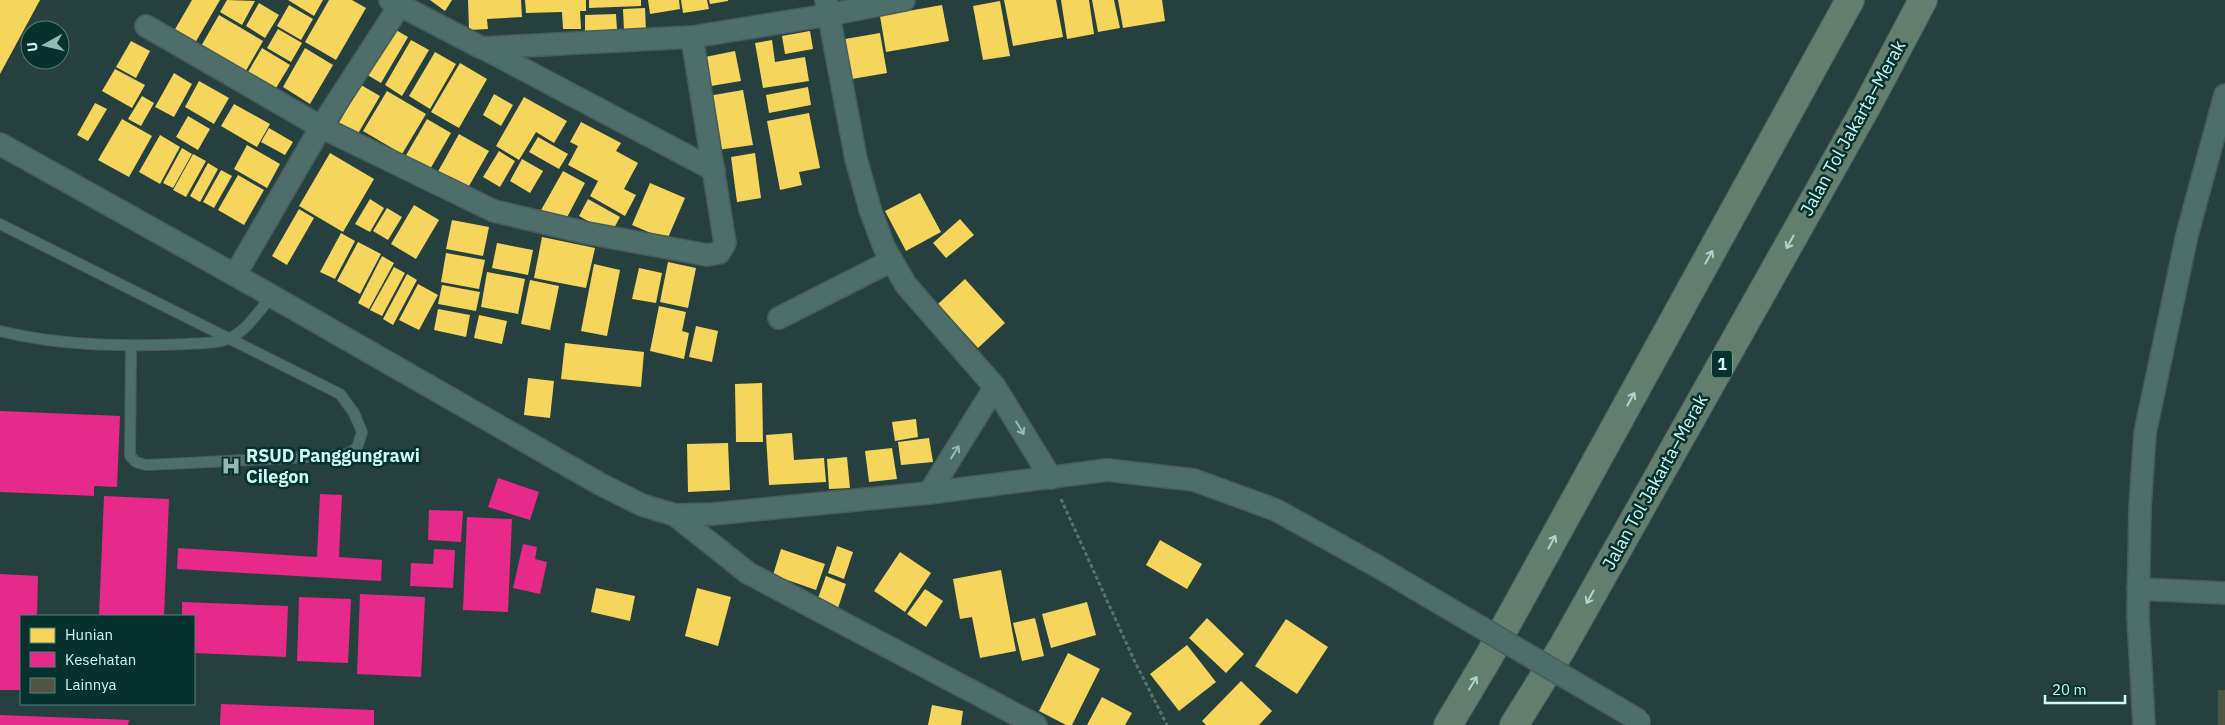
<svg xmlns="http://www.w3.org/2000/svg" width="2225" height="725" font-family="'IBM Plex Sans',sans-serif">
<style>
.homes{fill:#f6d55c}
.health{fill:#e7298a}
.building{fill:#505445}
.lines{fill:none;stroke-linecap:round;stroke-linejoin:round}
.lane-casing{stroke:#465d5b;stroke-width:12}
.street-casing{stroke:#465d5b;stroke-width:24}
.highway-casing{stroke:#465d5b;stroke-width:30}
.path{stroke:#577370;stroke-width:3;stroke-dasharray:4 2.5;stroke-linecap:butt}
.lane{stroke:#4e6e6c;stroke-width:10}
.street{stroke:#4e6e6c;stroke-width:21}
.highway{stroke:#637e6e;stroke-width:28}
.street-bridge-casing{stroke:#465d5b;stroke-width:24;stroke-linecap:butt}
.street-bridge{stroke:#4e6e6c;stroke-width:21}
.oneway{stroke:#aed4cc}
.oneway2{stroke:#94bab7}
.labels{text-anchor:middle;stroke-width:5;stroke-linejoin:round;paint-order:stroke}
.shield{fill:#06312d;stroke:#92bdb8;stroke-width:1}
.shield-label{font-size:16px;font-weight:bold;fill:#cef9f4}
.street-label{font-size:18px;fill:#cef9f4;stroke:#06312d}
.poi-label{font-size:18px;font-weight:bold;fill:#cef9f4;stroke:#06312d;text-anchor:start}
</style>
<rect width="100%" height="100%" fill="#25403e"/>
<g class="homes">
<polygon points="0,0 40,0 0,74"/>
<polygon points="192,0 220,0 195,43 174,31"/>
<polygon points="227,0 255,1 242,25 220,12"/>
<polygon points="288,0 323,0 314,16"/>
<polygon points="329,0 352,0 366,8 336,60 305,42"/>
<polygon points="430,0 452,0 445,11"/>
<polygon points="468,0 521,0 522,17 487,19 488,29 469,30"/>
<polygon points="525,0 586,0 586,11 580,11 581,29 563,29 562,12 526,13"/>
<polygon points="589,0 641,0 641,6 589,8"/>
<polygon points="648,0 679,0 680,9 650,14"/>
<polygon points="681,0 707,0 709,9 683,13"/>
<polygon points="709,0 728,0 728,1 710,4"/>
<polygon points="1004,0 1056,0 1063,37 1013,46"/>
<polygon points="1061,0 1089,0 1094,34 1067,39"/>
<polygon points="1092,0 1114,0 1120,28 1098,32"/>
<polygon points="1118,0 1162,0 1165,21 1123,28"/>
<polygon points="1000,1 1010,56 983,60 973,6"/>
<polygon points="259,3 279,15 265,38 246,26"/>
<polygon points="289,5 313,19 301,40 277,26"/>
<polygon points="942,5 949,41 886,52 880,16"/>
<polygon points="645,8 646,31 624,31 623,9"/>
<polygon points="616,14 617,30 585,32 585,15"/>
<polygon points="219,15 263,41 244,74 200,48"/>
<polygon points="391,27 408,37 381,83 364,73"/>
<polygon points="278,29 302,43 291,62 267,48"/>
<polygon points="810,31 813,49 785,54 782,36"/>
<polygon points="880,33 887,73 846,80 839,40"/>
<polygon points="411,40 429,50 402,96 385,85"/>
<polygon points="772,40 775,62 805,57 809,81 763,88 755,43"/>
<polygon points="131,41 150,51 136,78 116,67"/>
<polygon points="262,48 290,65 276,88 248,72"/>
<polygon points="305,48 333,65 310,104 283,87"/>
<polygon points="735,51 741,81 705,87 700,58"/>
<polygon points="435,52 456,64 430,109 409,96"/>
<polygon points="460,63 487,79 459,128 431,112"/>
<polygon points="115,69 145,85 132,108 102,91"/>
<polygon points="174,73 192,84 174,117 155,107"/>
<polygon points="199,81 229,98 214,124 185,107"/>
<polygon points="361,85 380,96 356,137 337,126"/>
<polygon points="808,87 811,105 769,113 766,95"/>
<polygon points="743,90 753,145 717,150 708,96"/>
<polygon points="387,91 426,114 402,154 363,131"/>
<polygon points="494,94 513,105 501,126 483,115"/>
<polygon points="142,96 154,103 141,126 128,119"/>
<polygon points="524,97 567,121 554,143 536,132 519,160 496,146"/>
<polygon points="95,103 107,109 88,141 77,135"/>
<polygon points="234,104 270,124 257,147 221,126"/>
<polygon points="809,113 820,168 799,172 802,185 780,190 767,121"/>
<polygon points="188,116 210,129 198,150 176,137"/>
<polygon points="122,119 152,136 129,177 98,160"/>
<polygon points="427,119 451,133 429,171 405,157"/>
<polygon points="581,122 621,143 616,151 638,163 624,189 636,195 625,216 590,196 598,181 568,165 578,146 570,142"/>
<polygon points="269,128 293,142 285,155 261,142"/>
<polygon points="459,134 489,151 465,193 436,175"/>
<polygon points="160,135 180,147 160,184 139,172"/>
<polygon points="538,137 568,154 559,169 529,152"/>
<polygon points="247,145 280,164 267,188 234,169"/>
<polygon points="182,148 192,154 173,188 163,183"/>
<polygon points="499,151 515,161 500,187 483,177"/>
<polygon points="330,153 374,179 343,232 299,206"/>
<polygon points="755,153 761,198 737,202 731,157"/>
<polygon points="193,154 206,161 186,197 173,190"/>
<polygon points="522,159 543,171 530,193 510,181"/>
<polygon points="208,163 218,169 200,202 190,196"/>
<polygon points="221,170 232,176 214,208 203,202"/>
<polygon points="563,171 585,183 563,225 540,212"/>
<polygon points="238,175 264,190 244,225 218,210"/>
<polygon points="650,183 685,198 667,240 632,225"/>
<polygon points="920,193 941,232 906,251 885,211"/>
<polygon points="370,199 384,208 370,232 355,224"/>
<polygon points="588,199 620,217 611,234 579,216"/>
<polygon points="414,205 439,220 416,259 391,244"/>
<polygon points="387,208 402,217 388,240 373,231"/>
<polygon points="299,209 314,218 287,265 272,256"/>
<polygon points="960,219 974,235 946,258 933,243"/>
<polygon points="452,220 489,227 483,256 446,249"/>
<polygon points="341,233 355,241 335,279 320,272"/>
<polygon points="542,237 595,248 586,288 534,278"/>
<polygon points="358,242 381,254 360,294 337,281"/>
<polygon points="497,243 533,250 528,275 492,268"/>
<polygon points="446,253 485,260 479,289 441,282"/>
<polygon points="382,256 394,263 369,309 358,303"/>
<polygon points="668,262 696,268 688,308 660,302"/>
<polygon points="594,264 620,270 607,336 581,331"/>
<polygon points="394,267 405,273 382,316 370,310"/>
<polygon points="639,268 662,273 656,303 632,299"/>
<polygon points="487,272 525,279 518,314 481,307"/>
<polygon points="407,274 417,280 393,325 383,319"/>
<polygon points="965,279 1005,323 978,348 938,304"/>
<polygon points="530,280 559,286 550,330 521,324"/>
<polygon points="418,284 438,295 419,330 399,320"/>
<polygon points="442,285 480,292 476,311 438,304"/>
<polygon points="659,306 686,312 682,331 689,333 684,359 650,351"/>
<polygon points="438,309 470,315 466,337 434,330"/>
<polygon points="479,315 507,321 502,344 474,338"/>
<polygon points="696,326 718,331 712,362 689,357"/>
<polygon points="565,343 644,352 641,387 561,379"/>
<polygon points="528,378 554,381 550,418 524,415"/>
<polygon points="762,383 763,442 736,442 735,384"/>
<polygon points="916,419 918,437 895,441 892,422"/>
<polygon points="792,433 794,460 824,458 826,482 769,485 766,435"/>
<polygon points="929,438 933,462 901,465 898,442"/>
<polygon points="728,443 730,490 688,492 687,444"/>
<polygon points="892,448 897,479 869,482 865,451"/>
<polygon points="847,457 850,488 829,489 827,459"/>
<polygon points="1160,540 1202,564 1187,589 1146,565"/>
<polygon points="837,546 853,552 844,579 828,573"/>
<polygon points="781,549 825,564 816,590 773,575"/>
<polygon points="900,552 931,573 905,612 874,591"/>
<polygon points="1001,570 1016,651 980,658 972,617 960,619 953,579"/>
<polygon points="826,576 846,584 838,608 817,601"/>
<polygon points="596,588 635,596 630,621 591,612"/>
<polygon points="697,588 731,597 718,646 685,636"/>
<polygon points="925,589 943,601 926,627 907,614"/>
<polygon points="1087,602 1096,635 1051,648 1042,614"/>
<polygon points="1035,618 1044,656 1022,661 1013,623"/>
<polygon points="1207,618 1244,654 1226,673 1189,638"/>
<polygon points="1286,619 1328,647 1297,694 1255,666"/>
<polygon points="1187,645 1216,682 1179,711 1150,674"/>
<polygon points="1068,653 1100,669 1072,725 1066,725 1039,711"/>
<polygon points="1241,681 1272,711 1259,725 1206,725 1202,721"/>
<polygon points="1102,697 1132,713 1125,725 1087,725"/>
<polygon points="932,705 963,711 961,725 928,725"/>
</g>
<g class="health">
<polygon points="0,411 120,416 117,487 94,486 94,496 0,492"/>
<polygon points="498,478 539,492 530,520 488,507"/>
<polygon points="320,494 342,495 339,557 382,560 381,581 177,569 178,548 317,557"/>
<polygon points="104,496 169,499 164,616 99,616"/>
<polygon points="429,510 463,511 461,542 428,540"/>
<polygon points="467,517 512,519 508,612 463,610"/>
<polygon points="523,544 537,547 535,559 547,562 540,594 513,588"/>
<polygon points="434,549 455,550 453,588 410,586 411,563 433,564"/>
<polygon points="0,574 38,576 37,616 21,616 21,690 0,690"/>
<polygon points="360,594 425,597 421,677 357,674"/>
<polygon points="299,597 351,599 348,663 297,661"/>
<polygon points="182,602 288,606 286,657 194,653 194,616 182,616"/>
<polygon points="221,704 374,710 374,725 220,725"/>
<polygon points="0,715 129,720 128,725 0,725"/>
</g>
<rect class="building" x="2218" y="690" width="7" height="35"/>
<g class="lines">
<g class="lane-casing">
<g id="lane">
<polyline points="0,224 340,394 354,413 362,432 357,448 347,454 330,456 146,465 136,462 130,456 131,347"/>
<path d="M0,331C61,346 125,347 187,344C200,343 220,344 232,337C248,329 260,309 272,296"/>
</g>
</g>
<g class="street-casing">
<g id="street">
<polyline points="390,0 482,48 692,37 828,15 904,0"/>
<polyline points="826,0 856,159 870,209 884,247 906,285 995,387 1051,478"/>
<polyline points="146,26 321,127 494,211 587,233 707,255 719,253 725,243 692,37"/>
<polyline points="483,48 714,170"/>
<polyline points="0,144 235,275 600,484 642,505 675,515 712,514 929,493 1107,470 1194,480 1276,510 1375,565"/>
<polyline points="235,275 321,127 400,5"/>
<polyline points="779,318 891,261"/>
<polyline points="929,493 995,387"/>
<polyline points="675,515 748,573 1036,725"/>
<polyline points="2138,589 2225,593"/>
<polyline points="2144,725 2138,616 2140,508 2145,433 2187,235 2225,95"/>
</g>
</g>
<g class="highway-casing">
<g id="highway">
<polyline points="1448,725 1488,658 1850,0"/>
<polyline points="1514,725 1562,648 1868,104 1923,0"/>
</g>
</g>
<polyline class="path" points="1061,499 1134,660 1167,725"/>
<use href="#lane" class="lane"/>
<use href="#street" class="street"/>
<use href="#highway" class="highway"/>
<g class="street-bridge-casing">
<polyline id="street-bridge" points="1375,565 1640,721"/>
</g>
<use href="#street-bridge" class="street-bridge"/>
</g>
<defs><path id="oneway-shaft" d="M-6 0H5M1.5-3L5.5 0L1.5 3" fill="none" stroke-width="1.6" stroke-linecap="round" stroke-linejoin="round" transform="scale(1.25)"/></defs>
<g class="oneway">
<use href="#oneway-shaft" transform="translate(1790 242) rotate(119)"/>
<use href="#oneway-shaft" transform="translate(1709 257) rotate(-61)"/>
<use href="#oneway-shaft" transform="translate(1631 399) rotate(-61)"/>
<use href="#oneway-shaft" transform="translate(1552 542) rotate(-61)"/>
<use href="#oneway-shaft" transform="translate(1590 597) rotate(119)"/>
<use href="#oneway-shaft" transform="translate(1473 683) rotate(-59)"/>
</g>
<g class="oneway2">
<use href="#oneway-shaft" transform="translate(1020 428) rotate(59)"/>
<use href="#oneway-shaft" transform="translate(955 452) rotate(-58)"/>
</g>
<defs>
<g id="hospital-bare" transform="scale(1.5)"><path d="M-5-5h3v3.5h4V-5h3V5h-3V1.5h-4V5h-3Z" fill="#93b8b4" stroke="#06312d" stroke-width="2.5" paint-order="stroke"/></g>
</defs>
<g fill-rule="evenodd">
<use href="#hospital-bare" x="231" y="466"/>
</g>
<g class="labels">
<rect class="shield" x="1712" y="350.5" width="20" height="27" rx="4"/>
<g class="shield-label">
<text x="1722" y="370">1</text>
</g>
<g class="street-label">
<text transform="translate(1853 128) rotate(-61)" y="6">Jalan Tol Jakarta–Merak</text>
<text transform="translate(1655 482) rotate(-61)" y="6">Jalan Tol Jakarta–Merak</text>
</g>
<g class="poi-label">
<text x="246" y="462">RSUD Panggungrawi<tspan x="246" dy="21">Cilegon</tspan></text>
</g>
</g>
<rect x="20" y="615" width="175" height="90" fill="#06312d" stroke="#56817d"/>
<rect x="30" y="628" width="25" height="15" fill="#f6d55c" stroke="#56817d"/>
<text x="65" y="640" font-size="15" fill="#cef9f4">Hunian</text>
<rect x="30" y="652" width="25" height="15" fill="#e7298a" stroke="#56817d"/>
<text x="65" y="665" font-size="15" fill="#cef9f4">Kesehatan</text>
<rect x="30" y="678" width="25" height="15" fill="#505445" stroke="#56817d"/>
<text x="65" y="690" font-size="15" fill="#cef9f4">Lainnya</text>
<g transform="translate(45 45) rotate(262)"><circle r="24" fill="#06312d" stroke="#56817d"/>
<path d="M0-4L9 19L0 12L-9 19Z" fill="#93b8b4"/>
<text y="-8" font-size="14" font-weight="bold" text-anchor="middle" fill="#cef9f4">U</text>
</g>
<path d="M2045 695v8h80v-8" fill="none" stroke="#cef9f4" stroke-width="2.5"/>
<text x="2052" y="695" font-size="15" fill="#cef9f4" stroke="#06312d" stroke-width="4" paint-order="stroke">20 m</text>
</svg>
